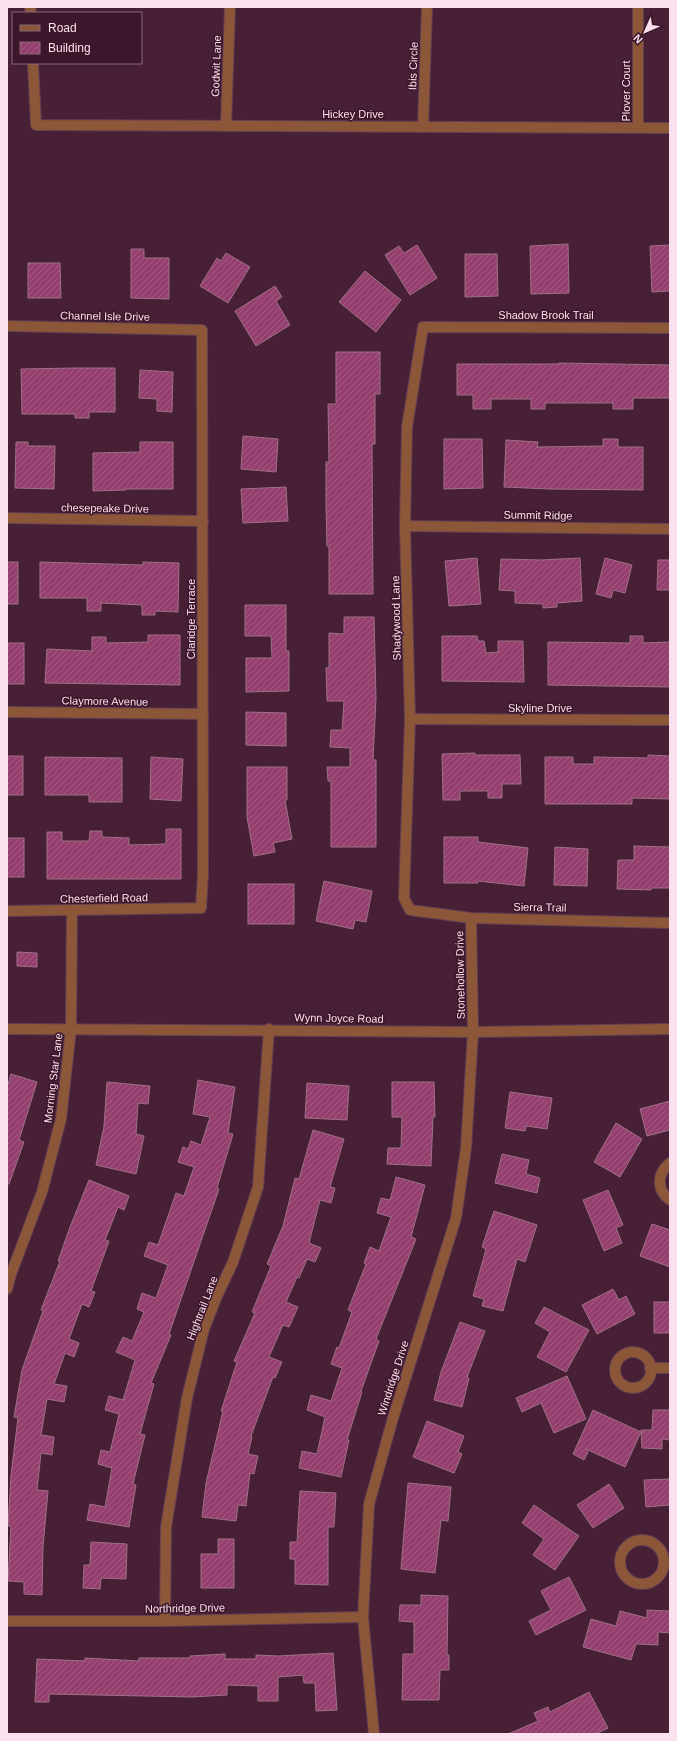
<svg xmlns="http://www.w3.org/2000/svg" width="677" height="1741" font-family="Helvetica,sans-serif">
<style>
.building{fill:url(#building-hatch);stroke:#9f7087}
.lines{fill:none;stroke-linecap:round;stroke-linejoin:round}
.minor-casing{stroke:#643f52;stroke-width:12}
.tertiary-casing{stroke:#643f52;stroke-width:12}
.minor{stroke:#8c5639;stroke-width:10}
.tertiary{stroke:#8c5639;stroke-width:10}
.labels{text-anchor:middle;stroke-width:3;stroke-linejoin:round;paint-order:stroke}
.street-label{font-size:11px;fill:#fbe1ed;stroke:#3c162b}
</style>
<defs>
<pattern id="building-hatch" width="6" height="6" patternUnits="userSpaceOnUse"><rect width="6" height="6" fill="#943f6e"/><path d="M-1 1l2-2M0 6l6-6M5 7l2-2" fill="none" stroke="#a45a83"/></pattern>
</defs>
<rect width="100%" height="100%" fill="#472035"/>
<g class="building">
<polygon points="568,244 569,293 531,294 530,246"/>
<polygon points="417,245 437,278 410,295 385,255 399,246 404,253"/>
<polygon points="670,245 670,291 652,292 650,246"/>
<polygon points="131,249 144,249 144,258 169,258 169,299 131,298"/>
<polygon points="226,253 250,267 228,303 200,286 217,258 221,261"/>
<polygon points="465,254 497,254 498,296 465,297"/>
<polygon points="28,263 60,263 61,298 28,298"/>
<polygon points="365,271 401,300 376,332 339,302"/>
<polygon points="275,286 282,297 276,301 290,325 256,346 235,311"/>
<polygon points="336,352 380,352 380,394 375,394 375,444 372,444 373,594 329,594 329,546 327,546 326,506 326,462 329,462 328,404 336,404"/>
<polygon points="559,363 670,365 670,398 633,398 633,409 613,409 613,403 545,403 545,409 531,409 531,399 491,399 491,409 473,409 473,395 457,395 457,364 559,364"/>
<polygon points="75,368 115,368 115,412 89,412 89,418 75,418 75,414 22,414 21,369"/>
<polygon points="140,370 173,372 172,412 157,411 157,399 139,398"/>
<polygon points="243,436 278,439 276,472 241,469"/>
<polygon points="444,439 482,439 483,488 444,489"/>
<polygon points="603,439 618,439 618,447 643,447 643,490 549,489 504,487 506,440 538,442 537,447 603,446"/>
<polygon points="16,442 28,442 28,446 55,446 54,489 15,488"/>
<polygon points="140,442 173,442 173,489 126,489 126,490 93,491 93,453 140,452"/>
<polygon points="286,487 288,521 243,523 241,489"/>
<polygon points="477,558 481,604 449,606 445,561"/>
<polygon points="580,558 582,601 557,603 557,607 543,608 543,604 515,603 515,591 499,590 501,559 541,560"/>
<polygon points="605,558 632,565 625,593 613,590 611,598 596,594"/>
<polygon points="658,560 670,560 670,590 657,590"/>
<rect x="7" y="562" width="11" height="42"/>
<polygon points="40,562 143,565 143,562 179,563 178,612 155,611 155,615 142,615 142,605 101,603 101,611 87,611 87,598 40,598"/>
<polygon points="245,605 286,605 286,651 289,651 289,691 246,692 246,658 272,658 271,636 245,636"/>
<polygon points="344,617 374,617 376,698 373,760 376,760 376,847 331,847 331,781 328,781 327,767 350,767 350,748 330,747 331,730 342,730 344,701 327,701 326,668 329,668 329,633 344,634"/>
<polygon points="148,635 180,635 180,685 45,683 47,649 92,651 92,637 106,637 106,643 148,642"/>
<polygon points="442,636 477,636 478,641 484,641 486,653 498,652 498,641 523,641 524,682 442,681"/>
<polygon points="630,636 643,636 643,643 670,642 670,687 548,685 548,642 630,643"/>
<rect x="7" y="643" width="17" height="41"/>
<polygon points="246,712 286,713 286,746 246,745"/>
<polygon points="475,753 475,755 520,755 521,784 502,784 502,798 488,798 488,791 460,791 460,800 443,800 442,754"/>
<polygon points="648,755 670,756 670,799 632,798 632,804 545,804 545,757 573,757 573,764 594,764 594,757 648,758"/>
<rect x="7" y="756" width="16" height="39"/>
<polygon points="45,757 122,758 122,802 89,802 89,795 45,795"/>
<polygon points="151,757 183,759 181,801 150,799"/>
<polygon points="247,767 287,767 287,800 285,800 292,839 273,843 275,852 254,856 247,817"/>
<polygon points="166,829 181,829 181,879 47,879 47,832 62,832 62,841 89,841 90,831 102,831 102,837 129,838 129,845 166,844"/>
<polygon points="444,837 478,837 478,842 528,848 524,886 478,881 478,883 444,883"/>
<rect x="7" y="838" width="17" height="39"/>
<polygon points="634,846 670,847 670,888 651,888 651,890 617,889 618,860 634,860"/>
<polygon points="555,847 588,849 587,886 554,885"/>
<polygon points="324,881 372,891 366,922 355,920 353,929 316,921"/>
<rect x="248" y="884" width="46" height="40"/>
<polygon points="17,952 37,953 37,967 17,966"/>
<polygon points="11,1074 37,1082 19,1140 24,1142 9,1184 7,1184 7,1088"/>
<polygon points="198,1080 235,1087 228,1133 233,1134 217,1188 219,1189 169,1334 171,1335 151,1383 154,1384 140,1434 145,1435 133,1484 136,1485 129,1527 87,1520 90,1504 105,1507 112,1468 98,1464 101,1450 110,1452 119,1414 105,1410 109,1396 123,1400 135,1360 116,1352 123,1337 132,1341 144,1312 137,1309 142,1293 156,1298 168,1265 144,1256 149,1242 158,1245 176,1193 184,1196 194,1167 178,1162 183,1147 188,1149 191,1141 201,1145 210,1117 193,1114"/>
<polygon points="107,1082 150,1086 148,1104 138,1103 136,1134 144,1136 136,1174 96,1165 104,1126"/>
<polygon points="392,1082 434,1082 435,1117 433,1117 431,1166 387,1164 388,1148 401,1148 402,1117 392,1117"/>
<polygon points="307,1083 349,1086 347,1120 305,1118"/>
<polygon points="510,1092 552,1098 547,1129 526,1126 525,1131 505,1128"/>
<polygon points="670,1101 670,1130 647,1136 640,1109"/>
<polygon points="616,1123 642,1139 620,1177 594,1162"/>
<polygon points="313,1130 344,1139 330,1187 335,1188 331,1203 320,1200 309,1243 321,1248 315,1262 307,1259 299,1278 297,1277 286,1302 298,1307 289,1327 283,1325 269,1357 282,1362 275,1378 273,1377 251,1436 252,1437 248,1454 258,1456 254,1474 250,1473 246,1506 238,1505 236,1521 202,1517 206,1483 223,1411 221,1411 237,1362 234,1361 255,1313 252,1312 271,1266 267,1264 283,1226 295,1178 299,1179"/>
<polygon points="502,1154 529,1160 526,1174 540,1178 537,1193 495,1183"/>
<polygon points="396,1177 425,1185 411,1237 416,1239 376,1339 379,1341 361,1391 362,1392 347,1440 349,1440 341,1477 299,1468 302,1451 317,1454 325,1417 307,1410 311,1395 331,1401 342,1368 331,1364 337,1347 339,1348 352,1312 348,1310 366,1264 364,1263 370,1247 379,1251 391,1217 377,1213 381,1198 390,1200"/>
<polygon points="89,1180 129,1196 124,1210 118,1207 105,1240 109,1241 91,1291 95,1292 89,1307 82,1304 69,1339 79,1343 74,1357 65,1353 54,1384 67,1386 64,1402 47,1399 41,1435 54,1437 52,1455 41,1453 37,1490 48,1491 43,1547 42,1595 24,1594 24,1582 8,1581 11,1526 8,1526 11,1475 18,1418 14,1417 22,1370 43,1311 41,1310 60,1261 58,1261 70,1227"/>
<polygon points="608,1190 623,1225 616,1228 622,1243 604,1251 583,1200"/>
<polygon points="494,1211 537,1225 525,1262 517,1259 503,1311 482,1306 484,1299 473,1296 486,1249 482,1247"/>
<polygon points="652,1224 670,1230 670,1267 640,1256"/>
<polygon points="613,1289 619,1300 626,1296 635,1314 597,1334 582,1305"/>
<rect x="654" y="1302" width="16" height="31"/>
<polygon points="544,1307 589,1330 566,1372 537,1357 550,1332 535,1323"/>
<polygon points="460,1322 485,1331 467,1377 469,1378 462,1407 434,1400 441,1372"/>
<polygon points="567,1376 586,1419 554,1433 541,1403 522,1412 516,1398"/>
<polygon points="593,1410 641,1432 641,1430 652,1430 653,1410 670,1410 670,1440 662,1439 662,1449 642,1448 641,1432 625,1467 586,1449 588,1452 584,1460 573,1454"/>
<polygon points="427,1421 464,1436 458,1452 462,1454 454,1473 413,1457"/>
<polygon points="670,1479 670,1505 646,1507 644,1480"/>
<polygon points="408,1483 451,1487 448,1521 441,1520 435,1573 401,1569"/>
<polygon points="609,1484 624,1508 593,1528 577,1505"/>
<polygon points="300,1491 336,1493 334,1527 328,1527 328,1585 295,1584 295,1559 290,1559 290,1542 297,1542"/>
<polygon points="534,1505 579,1536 555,1570 533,1555 544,1539 522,1523"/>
<polygon points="218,1539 234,1539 234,1588 201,1588 201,1554 218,1554"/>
<polygon points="91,1542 127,1544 126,1579 101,1578 100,1589 83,1588 84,1565 90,1565"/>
<polygon points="569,1577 586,1610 536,1635 529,1621 551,1610 541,1591"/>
<polygon points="421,1595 448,1596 447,1655 449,1655 449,1670 440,1670 439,1700 402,1700 403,1654 414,1654 414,1622 399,1621 400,1605 421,1605"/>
<polygon points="647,1610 670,1611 670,1633 658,1632 658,1645 636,1644 631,1660 583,1647 591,1619 616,1626 620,1611 647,1618"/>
<polygon points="333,1653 337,1710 316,1711 315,1683 304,1683 303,1675 278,1677 278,1701 258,1701 258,1686 227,1685 227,1695 192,1697 49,1694 49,1702 35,1702 37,1659 85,1661 85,1658 139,1661 139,1658 190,1658 190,1656 225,1654 225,1659 256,1659 256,1655 278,1656"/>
<polygon points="589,1692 608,1728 596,1734 508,1734 538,1721 534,1713 548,1707 550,1712"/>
</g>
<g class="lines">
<g class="minor-casing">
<g id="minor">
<polyline points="30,7 31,13"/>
<polyline points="33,63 36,125 670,128"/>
<polyline points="226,125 230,7"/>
<polyline points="423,127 427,7"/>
<polyline points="638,127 638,7"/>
<polyline points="7,326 202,330 203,874 201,908 7,911"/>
<polyline points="670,328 423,327 407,427 405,526 410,719 404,898 410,910 471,918 670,923"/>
<polyline points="7,518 203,521"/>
<polyline points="405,526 670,529"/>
<polyline points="7,712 203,714"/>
<polyline points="410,719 670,720"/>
<path d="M670,1163C657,1173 656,1190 670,1200"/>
<polyline points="7,1289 11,1274 42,1192 61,1119 71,1029 72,910"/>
<circle cx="633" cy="1370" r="18"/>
<polyline points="650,1368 670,1368"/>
<circle cx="642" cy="1562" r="22"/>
<polyline points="7,1621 165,1621 363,1617"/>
<polyline points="165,1621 166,1527 187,1398 204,1329 217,1296 233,1262 258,1187 269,1029"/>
<polyline points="374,1734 363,1617 369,1504 393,1418 456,1218 466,1148 473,1032 471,918"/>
</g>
</g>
<g class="tertiary-casing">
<polyline id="tertiary" points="7,1029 473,1032 670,1029"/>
</g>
<use href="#minor" class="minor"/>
<use href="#tertiary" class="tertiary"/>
</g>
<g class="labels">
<g class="street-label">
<text transform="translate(216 66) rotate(-88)" y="4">Godwit Lane</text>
<text transform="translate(413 66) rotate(-88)" y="4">Ibis Circle</text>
<text transform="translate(626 91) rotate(-90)" y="4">Plover Court</text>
<text x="353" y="118">Hickey Drive</text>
<text x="546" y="319">Shadow Brook Trail</text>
<text transform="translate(105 316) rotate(1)" y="4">Channel Isle Drive</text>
<text transform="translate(105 508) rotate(1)" y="4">chesepeake Drive</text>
<text transform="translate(538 515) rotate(1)" y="4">Summit Ridge</text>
<text transform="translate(396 618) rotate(-91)" y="4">Shadywood Lane</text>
<text transform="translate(191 619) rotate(-90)" y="4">Claridge Terrace</text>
<text transform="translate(105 701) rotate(1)" y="4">Claymore Avenue</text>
<text x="540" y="712">Skyline Drive</text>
<text transform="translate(104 898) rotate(-1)" y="4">Chesterfield Road</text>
<text transform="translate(540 907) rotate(1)" y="4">Sierra Trail</text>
<text transform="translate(460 975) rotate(-91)" y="4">Stonehollow Drive</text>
<text transform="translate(339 1018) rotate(1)" y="4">Wynn Joyce Road</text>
<text transform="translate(53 1078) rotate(-83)" y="4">Morning Star Lane</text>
<text transform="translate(202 1308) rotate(-69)" y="4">Hightrail Lane</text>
<text transform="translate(393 1378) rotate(-72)" y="4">Windridge Drive</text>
<text transform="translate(185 1608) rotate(-1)" y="4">Northridge Drive</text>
</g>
</g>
<rect width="677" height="1741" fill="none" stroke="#fbe1ed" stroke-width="16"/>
<rect x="12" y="12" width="130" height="52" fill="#3c162b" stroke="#886779"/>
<rect x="20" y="25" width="20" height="6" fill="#8c5639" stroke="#886779"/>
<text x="48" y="32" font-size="12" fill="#fbe1ed">Road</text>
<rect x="20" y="42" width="20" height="12" fill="url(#building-hatch)" stroke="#886779"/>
<text x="48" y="52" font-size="12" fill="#fbe1ed">Building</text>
<g transform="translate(645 32) rotate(225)" stroke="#3c162b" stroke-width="3" paint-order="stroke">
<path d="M0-3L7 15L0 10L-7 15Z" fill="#fbe1ed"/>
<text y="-6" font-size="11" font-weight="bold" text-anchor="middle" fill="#fbe1ed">N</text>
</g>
</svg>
